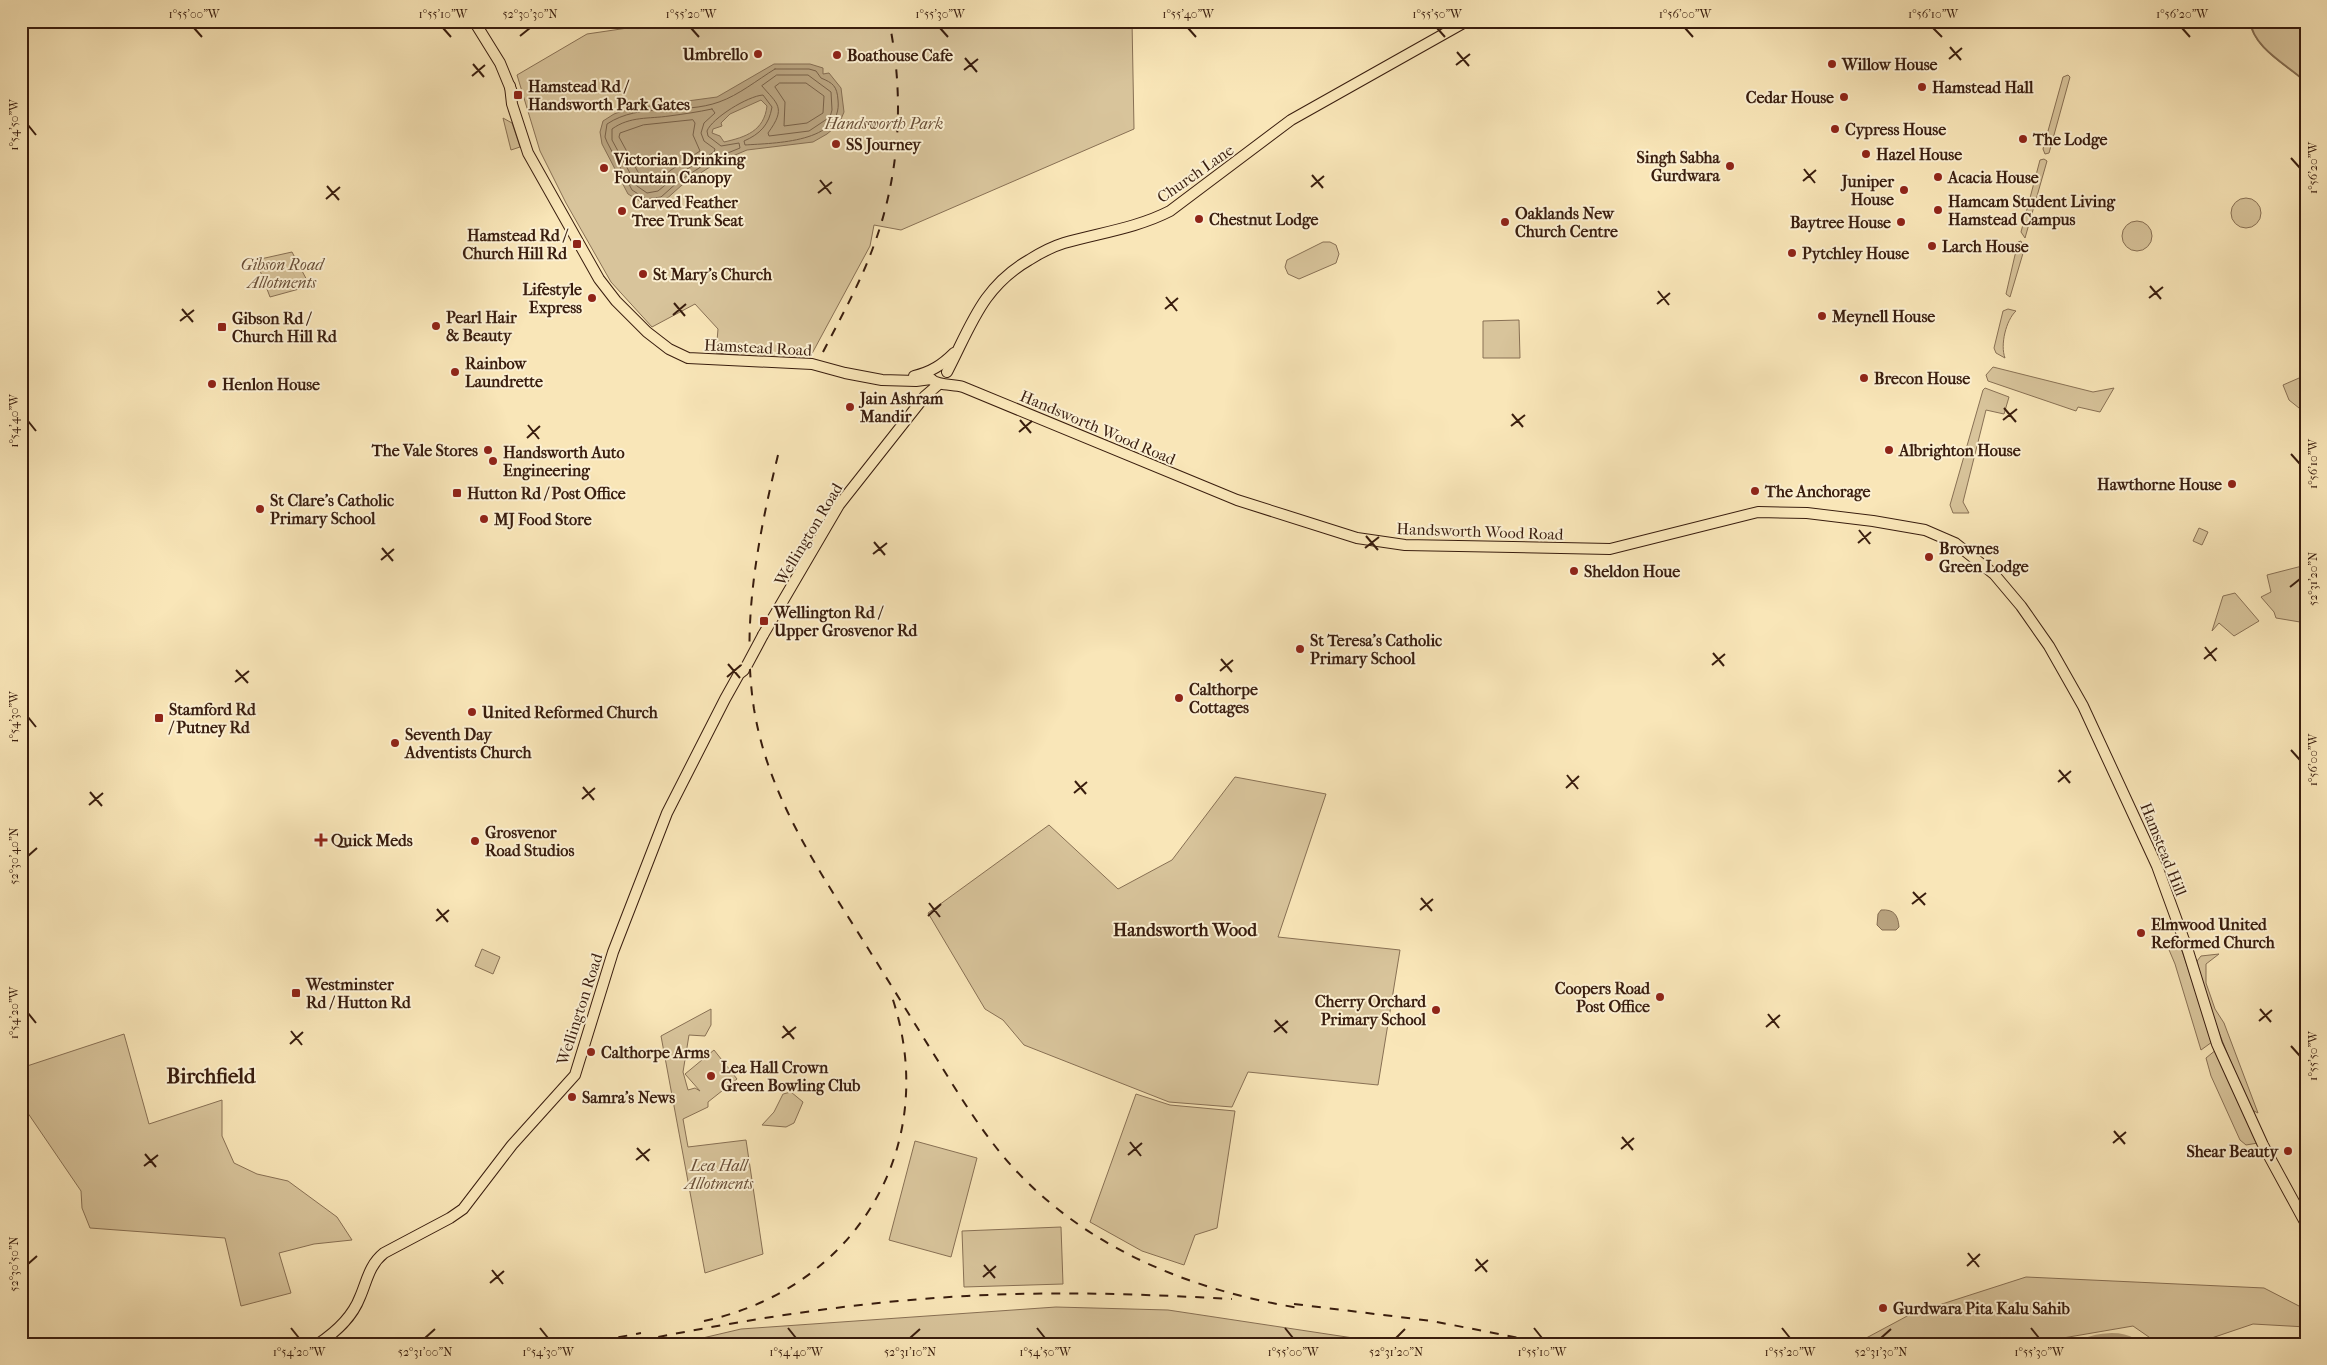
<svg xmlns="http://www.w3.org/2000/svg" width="2327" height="1365" font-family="'IM FELL French Canon',serif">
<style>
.green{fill:#d8c49b;stroke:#887054}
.water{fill:#b8a27e;stroke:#856d51;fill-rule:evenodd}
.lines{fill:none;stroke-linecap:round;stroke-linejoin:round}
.shore{stroke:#786046;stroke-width:1}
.stream{stroke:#856d51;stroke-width:2}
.river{stroke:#b8a27e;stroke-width:12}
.major-casing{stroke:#391d0e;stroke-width:12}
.major{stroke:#f9e6b8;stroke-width:10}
.rail{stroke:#391d0e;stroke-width:2;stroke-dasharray:9 9;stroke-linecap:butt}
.major-bridge-casing{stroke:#391d0e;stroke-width:12;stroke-linecap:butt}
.major-bridge{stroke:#f9e6b8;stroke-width:10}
.ticks{fill:none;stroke:#391d0e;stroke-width:2}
.poi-dot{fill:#8f2418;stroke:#fbefd1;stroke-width:2}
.labels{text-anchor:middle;stroke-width:4;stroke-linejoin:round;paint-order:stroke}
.poi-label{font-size:16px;font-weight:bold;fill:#391d0e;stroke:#fbefd1;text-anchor:start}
.park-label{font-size:16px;font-style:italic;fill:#694f38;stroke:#fbefd1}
.street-label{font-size:16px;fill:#391d0e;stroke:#fbefd1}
.neighbourhood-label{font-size:18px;font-weight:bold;fill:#391d0e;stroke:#fbefd1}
.district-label{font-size:21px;font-weight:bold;fill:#391d0e;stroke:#fbefd1}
.neatline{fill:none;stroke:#391d0e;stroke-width:2}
.ticks-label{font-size:12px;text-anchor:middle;fill:#391d0e}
</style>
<rect width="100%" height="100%" fill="#f9e6b8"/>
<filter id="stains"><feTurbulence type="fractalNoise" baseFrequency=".004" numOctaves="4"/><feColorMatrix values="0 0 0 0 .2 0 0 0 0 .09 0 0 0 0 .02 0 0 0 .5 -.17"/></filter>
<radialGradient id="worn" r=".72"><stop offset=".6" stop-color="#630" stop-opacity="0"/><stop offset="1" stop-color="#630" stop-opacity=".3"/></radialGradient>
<g class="green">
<polygon points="675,21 1132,21 1134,129 901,230 874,225 870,246 808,361 716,353 718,329 695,304 652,327 611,282 566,203 540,151 517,75 587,34"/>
<path d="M2250,21H2306V82C2286,65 2253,48 2250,21Z"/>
<polygon points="2068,75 2070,77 2049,153 2045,154 2043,149 2063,77"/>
<polygon points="503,118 512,123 520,147 511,150"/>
<polygon points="2044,159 2047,161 2025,238 2021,232 2040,160"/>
<circle cx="2246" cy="213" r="15"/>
<circle cx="2137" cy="236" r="15"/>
<polygon points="2021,241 2024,250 2010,297 2006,294 2018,242"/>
<polygon points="1323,242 1330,242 1336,245 1339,254 1336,263 1299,279 1288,274 1285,267 1287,260"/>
<polygon points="292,252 310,286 270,297 256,260"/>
<path d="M2008,309L2016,311C2006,320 2000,345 2005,358L1996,353L1994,348L2003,311Z"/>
<polygon points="1519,320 1520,358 1483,358 1483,321"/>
<polygon points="1993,367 2093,392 2114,388 2100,412 2078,407 2076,411 1988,381 1986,375"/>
<polygon points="2306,375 2306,411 2304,412 2289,400 2283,385"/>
<polygon points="1985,388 2009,397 2004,414 1986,410 1963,502 1969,513 1953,513 1950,505 1983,390"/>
<polygon points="2199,528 2208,532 2202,545 2193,541"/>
<polygon points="2306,565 2306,623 2276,618 2274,612 2261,597 2271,592 2267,575"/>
<polygon points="2235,593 2259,621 2234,636 2219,623 2212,631 2223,596"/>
<polygon points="1235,777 1326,794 1278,937 1400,950 1378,1085 1248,1072 1232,1107 1169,1102 1024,1045 1003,1020 985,1009 928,913 1049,825 1118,889 1172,860"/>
<polygon points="2176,943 2180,945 2212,1039 2212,1042 2201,1050 2175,964 2167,945"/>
<polygon points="482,949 500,957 493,974 475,966"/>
<path d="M2219,954L2206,964V983L2215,1009L2224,1023L2258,1113L2252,1110C2230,1061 2209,1014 2197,961L2201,956Z"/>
<polygon points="711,1009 711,1025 705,1036 689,1035 683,1072 688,1090 695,1088 700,1091 685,1074 714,1050 737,1079 708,1102 708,1107 683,1119 688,1147 746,1140 763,1254 705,1273 661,1036"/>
<polygon points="124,1034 149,1124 222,1100 222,1136 234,1163 257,1174 288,1181 337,1217 352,1240 314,1244 279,1253 291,1293 241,1306 225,1238 90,1228 82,1208 81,1191 21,1103 21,1068"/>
<polygon points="2217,1049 2258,1143 2246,1145 2240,1140 2211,1076 2206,1058"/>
<polygon points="791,1092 803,1102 794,1123 786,1127 762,1125 774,1112 783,1094"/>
<polygon points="1136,1094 1170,1105 1235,1111 1217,1228 1195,1235 1184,1265 1142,1251 1090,1222"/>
<polygon points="915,1141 977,1158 951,1257 889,1240"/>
<polygon points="1061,1227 1063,1284 964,1287 962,1231"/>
<polygon points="2026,1277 2264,1288 2299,1306 2306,1305 2306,1327 2253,1324 2194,1344 2159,1344 2133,1326 2028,1344 1855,1344 1911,1314"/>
<polygon points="1056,1307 1168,1310 1393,1344 677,1344 741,1329"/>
</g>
<g class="water">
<path d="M774,64H810L823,68V74L829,73L841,88L844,112L839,124L827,134L813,142L747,150L716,163L682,185L663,202L645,204L628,194L602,144L600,132L603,121L614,114L628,109L717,97ZM761,100L767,106C764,131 746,137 724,142L720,136L712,133L713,129L722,126L721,123L730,114Z"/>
<path d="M1881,910C1894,909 1898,915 1899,927L1896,930H1882L1877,925L1878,914Z"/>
</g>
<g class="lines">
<g class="shore">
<path d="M775,69H809L816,71L821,78C833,83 837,86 838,100C843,143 774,143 745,145L744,141C760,134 769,125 772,107L763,95C748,96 712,118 707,131L708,136L721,146L739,143L740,148L713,159L679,181L661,197L646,199L632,190L607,142L605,137L607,124C640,102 683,115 719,102C739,95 757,80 775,69Z"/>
<path d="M777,75H808L831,92L832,110L830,117L809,131L769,136L768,133C787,107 777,104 762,86Z"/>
<polygon points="780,83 806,83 824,96 823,113 807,123 784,126 785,102 775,87"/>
<path d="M712,109L715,113L704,123L701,133L704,141L715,149L714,152L676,176L658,191L647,193L637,186L612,140V129C630,116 649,119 669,116C684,114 698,112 712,109Z"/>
<polygon points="693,120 695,123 693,135 700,151 671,170 654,184 644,183 619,137 620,133 643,125"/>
</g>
<path class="stream" d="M2250,21C2253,46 2282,62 2300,77L2306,79"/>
<path class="river" d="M2085,1344C2099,1339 2119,1336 2132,1344"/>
<g class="major-casing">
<g id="major">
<polyline points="474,21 500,63 512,92"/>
<polyline points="510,86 512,104 528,153 599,279 616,301 647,332 669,349 688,358 812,364 845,373 882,380 916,381 931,379"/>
<path d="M947,372C971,326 982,287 1029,260C1040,253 1051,247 1064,243C1099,233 1137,228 1170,211L1291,120L1467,21"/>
<path d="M914,376C931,372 942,365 954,353"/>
<path d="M931,379C938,386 953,384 963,387L1237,500L1357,538L1405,545L1610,549L1758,512L1807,513L1873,521L1925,530L1955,543L1994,574L2021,606L2049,646L2083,706L2157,866L2188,951L2217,1044L2263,1145L2306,1224"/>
<polyline points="763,635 839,505 925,396 939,384"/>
<path d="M318,1344C336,1332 352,1318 360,1297C367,1281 369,1265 384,1253L450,1218L463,1209L512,1145L575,1075L613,952L667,813L725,699L739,674L744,670"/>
</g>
</g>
<use href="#major" class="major"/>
<g class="rail">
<path d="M823,352C840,319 858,287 871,253C900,179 905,98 889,21"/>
<path d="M778,455C758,537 741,624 754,709C769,800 821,873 869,950C893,988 916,1026 940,1064C959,1095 979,1127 1003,1156C1079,1246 1186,1289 1299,1308"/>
<polyline points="1294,1304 1432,1321 1550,1344"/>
<path d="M704,1321C858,1288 943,1143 891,994"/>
<polyline points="583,1344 641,1333"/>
<path d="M623,1344C736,1321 851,1302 967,1296C1055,1291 1143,1294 1232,1299"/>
</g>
<g class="major-bridge-casing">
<polyline id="major-bridge" points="747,665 763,635"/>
</g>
<use href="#major-bridge" class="major-bridge"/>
</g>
<path class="ticks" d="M194,28L202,37M443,28L451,37M691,28L699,37M940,28L948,37M1188,28L1196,37M1437,28L1445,37M1685,28L1693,37M1933,28L1942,37M2182,28L2190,37M520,36L530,28M1950,47L1961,60M1457,52L1469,66M965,58L977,72M1949,59L1962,48M473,64L484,77M1456,65L1470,54M964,70L978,59M472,76L485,65M28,125L36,135M2291,158L2300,168M1804,169L1815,183M1312,175L1323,188M820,180L831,194M1803,181L1816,170M327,186L339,200M1311,187L1324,176M818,193L832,182M326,199L340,187M2150,286L2161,299M1658,291L1669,305M1166,297L1177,311M2149,298L2163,287M674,303L685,316M1657,304L1670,293M182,309L193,322M1165,309L1178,298M673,315L686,304M180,321L194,310M2004,408L2016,422M1512,414L1523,427M1020,420L1031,433M2003,420L2017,409M28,421L36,431M528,425L539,439M1511,426L1525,415M1019,432L1032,421M527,438L540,426M2291,454L2300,464M1859,530L1870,544M1366,536L1378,550M874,542L885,555M1858,543L1871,532M382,548L393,561M1365,548L1379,537M873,554L887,543M381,560L394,549M2290,587L2300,579M2205,647L2216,661M1713,653L1724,666M1221,659L1232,672M2204,659L2217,648M728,664L740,678M1712,665L1725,654M236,670L248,683M1220,671L1233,660M727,677L741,665M235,682L249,671M28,717L36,727M2291,750L2300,760M2059,770L2070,783M1567,775L1578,789M1075,781L1086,794M2058,782L2071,771M583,787L594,800M1566,788L1579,776M90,792L102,806M1074,793L1087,782M582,799L595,788M89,805L103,793M28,856L37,848M1913,892L1925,905M1421,898L1432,911M929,903L940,917M1912,904L1926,893M437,909L448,922M1420,910L1433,899M928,916L941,904M436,921L449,910M2260,1009L2271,1022M28,1013L36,1023M1768,1014L1779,1028M1275,1020L1287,1033M2259,1021L2272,1010M783,1026L794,1039M1766,1027L1780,1015M291,1031L302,1045M1274,1032L1288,1021M782,1038L796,1027M290,1044L303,1032M2291,1046L2300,1056M2114,1131L2125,1144M1622,1137L1633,1150M1130,1142L1141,1156M2113,1143L2126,1132M637,1148L649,1161M1621,1149L1634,1138M145,1154L156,1167M1128,1155L1142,1143M636,1160L650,1149M144,1166L158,1155M1968,1253L1979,1267M1476,1259L1487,1272M28,1264L37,1256M984,1265L995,1278M1967,1266L1980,1254M492,1270L503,1284M1475,1271L1488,1260M983,1277L996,1266M490,1283L504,1271M291,1328L299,1338M540,1328L548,1338M788,1328L796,1338M1037,1328L1045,1338M1285,1328L1293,1338M1534,1328L1542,1338M1782,1328L1790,1338M2031,1328L2039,1338M425,1338L435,1329M910,1338L920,1329M1396,1338L1405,1329M1881,1338L1891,1329"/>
<g class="poi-dot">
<circle cx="758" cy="54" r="5"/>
<circle cx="837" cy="55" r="5"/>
<circle cx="1832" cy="64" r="5"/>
<circle cx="1922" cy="87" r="5"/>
<rect x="513" y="90" width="10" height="10" rx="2.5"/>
<circle cx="1844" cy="97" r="5"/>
<circle cx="1835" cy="129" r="5"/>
<circle cx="2023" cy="139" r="5"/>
<circle cx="836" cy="144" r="5"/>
<circle cx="1866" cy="154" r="5"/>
<circle cx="1730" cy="166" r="5"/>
<circle cx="604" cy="168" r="5"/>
<circle cx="1938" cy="177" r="5"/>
<circle cx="1904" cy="190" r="5"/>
<circle cx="1938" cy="210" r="5"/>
<circle cx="622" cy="211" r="5"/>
<circle cx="1199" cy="219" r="5"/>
<circle cx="1505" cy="222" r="5"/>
<circle cx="1901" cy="222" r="5"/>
<rect x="572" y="239" width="10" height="10" rx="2.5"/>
<circle cx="1932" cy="246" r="5"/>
<circle cx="1792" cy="253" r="5"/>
<circle cx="643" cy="274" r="5"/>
<circle cx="592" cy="298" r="5"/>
<circle cx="1822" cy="316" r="5"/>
<circle cx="436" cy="326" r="5"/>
<rect x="217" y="322" width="10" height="10" rx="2.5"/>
<circle cx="455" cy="372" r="5"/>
<circle cx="1864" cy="378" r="5"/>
<circle cx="212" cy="384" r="5"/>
<circle cx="850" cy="407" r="5"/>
<circle cx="488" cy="450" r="5"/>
<circle cx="1889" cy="450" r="5"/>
<circle cx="493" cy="461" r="5"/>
<circle cx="2232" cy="484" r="5"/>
<circle cx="1755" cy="491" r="5"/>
<rect x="452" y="488" width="10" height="10" rx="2.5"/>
<circle cx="260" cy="509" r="5"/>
<circle cx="484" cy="519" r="5"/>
<circle cx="1929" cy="557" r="5"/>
<circle cx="1574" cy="571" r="5"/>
<rect x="759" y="616" width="10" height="10" rx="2.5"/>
<circle cx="1300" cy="649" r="5"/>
<circle cx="1179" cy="698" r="5"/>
<circle cx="472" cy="712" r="5"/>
<rect x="154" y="713" width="10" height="10" rx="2.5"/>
<circle cx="395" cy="743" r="5"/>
<path d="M318.5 832.5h5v5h5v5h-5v5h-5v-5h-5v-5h5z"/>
<circle cx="475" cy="841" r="5"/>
<circle cx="2141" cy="933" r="5"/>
<rect x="291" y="988" width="10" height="10" rx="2.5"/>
<circle cx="1660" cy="997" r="5"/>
<circle cx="1436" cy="1010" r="5"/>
<circle cx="591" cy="1052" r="5"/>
<circle cx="711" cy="1076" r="5"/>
<circle cx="572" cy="1097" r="5"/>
<circle cx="2288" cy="1151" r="5"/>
<circle cx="1883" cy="1308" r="5"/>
</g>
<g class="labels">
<g class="poi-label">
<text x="748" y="60" text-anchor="end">Umbrello</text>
<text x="847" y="61">Boathouse Cafe</text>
<text x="1842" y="70">Willow House</text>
<text x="528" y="92">Hamstead Rd /<tspan x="528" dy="18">Handsworth Park Gates</tspan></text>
<text x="1932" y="93">Hamstead Hall</text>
<text x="1834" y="103" text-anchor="end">Cedar House</text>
<text x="1845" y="135">Cypress House</text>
<text x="2033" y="145">The Lodge</text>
<text x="846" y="150">SS Journey</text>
<text x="1876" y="160">Hazel House</text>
<text x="1720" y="163" text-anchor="end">Singh Sabha<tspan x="1720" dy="18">Gurdwara</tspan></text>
<text x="614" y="165">Victorian Drinking<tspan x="614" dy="18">Fountain Canopy</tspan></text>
<text x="1948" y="183">Acacia House</text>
<text x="1894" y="187" text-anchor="end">Juniper<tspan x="1894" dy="18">House</tspan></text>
<text x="1948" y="207">Hamcam Student Living<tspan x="1948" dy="18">Hamstead Campus</tspan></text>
<text x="632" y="208">Carved Feather<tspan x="632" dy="18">Tree Trunk Seat</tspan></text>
<text x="1515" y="219">Oaklands New<tspan x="1515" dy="18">Church Centre</tspan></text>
<text x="1209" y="225">Chestnut Lodge</text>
<text x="1891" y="228" text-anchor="end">Baytree House</text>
<text x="567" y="241" text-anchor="end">Hamstead Rd /<tspan x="567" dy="18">Church Hill Rd</tspan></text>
<text x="1942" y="252">Larch House</text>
<text x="1802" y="259">Pytchley House</text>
<text x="653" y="280">St Mary's Church</text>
<text x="582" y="295" text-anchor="end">Lifestyle<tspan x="582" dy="18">Express</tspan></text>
<text x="1832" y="322">Meynell House</text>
<text x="446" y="323">Pearl Hair<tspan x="446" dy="18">&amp; Beauty</tspan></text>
<text x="232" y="324">Gibson Rd /<tspan x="232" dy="18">Church Hill Rd</tspan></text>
<text x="465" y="369">Rainbow<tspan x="465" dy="18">Laundrette</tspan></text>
<text x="1874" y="384">Brecon House</text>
<text x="222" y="390">Henlon House</text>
<text x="860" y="404">Jain Ashram<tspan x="860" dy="18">Mandir</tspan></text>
<text x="478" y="456" text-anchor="end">The Vale Stores</text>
<text x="1899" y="456">Albrighton House</text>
<text x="503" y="458">Handsworth Auto<tspan x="503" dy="18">Engineering</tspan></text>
<text x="2222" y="490" text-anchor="end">Hawthorne House</text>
<text x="1765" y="497">The Anchorage</text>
<text x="467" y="499">Hutton Rd / Post Office</text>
<text x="270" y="506">St Clare's Catholic<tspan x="270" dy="18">Primary School</tspan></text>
<text x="494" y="525">MJ Food Store</text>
<text x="1939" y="554">Brownes<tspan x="1939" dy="18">Green Lodge</tspan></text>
<text x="1584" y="577">Sheldon Houe</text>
<text x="774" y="618">Wellington Rd /<tspan x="774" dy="18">Upper Grosvenor Rd</tspan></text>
<text x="1310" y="646">St Teresa's Catholic<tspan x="1310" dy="18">Primary School</tspan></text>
<text x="1189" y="695">Calthorpe<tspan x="1189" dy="18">Cottages</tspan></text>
<text x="169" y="715">Stamford Rd<tspan x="169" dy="18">/ Putney Rd</tspan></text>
<text x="482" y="718">United Reformed Church</text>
<text x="405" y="740">Seventh Day<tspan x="405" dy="18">Adventists Church</tspan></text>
<text x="485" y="838">Grosvenor<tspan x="485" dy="18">Road Studios</tspan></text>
<text x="331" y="846">Quick Meds</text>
<text x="2151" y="930">Elmwood United<tspan x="2151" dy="18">Reformed Church</tspan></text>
<text x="306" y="990">Westminster<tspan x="306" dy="18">Rd / Hutton Rd</tspan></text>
<text x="1650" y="994" text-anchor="end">Coopers Road<tspan x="1650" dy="18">Post Office</tspan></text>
<text x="1426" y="1007" text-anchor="end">Cherry Orchard<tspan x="1426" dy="18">Primary School</tspan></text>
<text x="601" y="1058">Calthorpe Arms</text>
<text x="721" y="1073">Lea Hall Crown<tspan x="721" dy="18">Green Bowling Club</tspan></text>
<text x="582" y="1103">Samra's News</text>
<text x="2278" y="1157" text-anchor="end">Shear Beauty</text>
<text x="1893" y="1314">Gurdwara Pita Kalu Sahib</text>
</g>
<g class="park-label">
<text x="884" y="129">Handsworth Park</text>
<text x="282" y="270">Gibson Road<tspan x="282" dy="18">Allotments</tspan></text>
<text x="719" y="1171">Lea Hall<tspan x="719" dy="18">Allotments</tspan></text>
</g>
<g class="street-label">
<text transform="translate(1195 173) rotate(-35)" y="6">Church Lane</text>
<text transform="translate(758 347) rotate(3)" y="6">Hamstead Road</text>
<text transform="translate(1098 427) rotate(23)" y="6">Handsworth Wood Road</text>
<text transform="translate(1480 531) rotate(2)" y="6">Handsworth Wood Road</text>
<text transform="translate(808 534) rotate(-59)" y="6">Wellington Road</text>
<text transform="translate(2164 849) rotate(68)" y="6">Hamstead Hill</text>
<text transform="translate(579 1009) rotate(-72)" y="6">Wellington Road</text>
</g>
<g class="neighbourhood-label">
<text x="1185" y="936">Handsworth Wood</text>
</g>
<g class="district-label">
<text x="211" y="1083">Birchfield</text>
</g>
</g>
<rect width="2327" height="1365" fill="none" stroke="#f9e6b8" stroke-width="55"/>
<rect x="28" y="28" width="2272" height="1310" class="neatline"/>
<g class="ticks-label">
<text x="194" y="18">1°55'00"W</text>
<text x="443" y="18">1°55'10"W</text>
<text x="530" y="18">52°30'30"N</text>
<text x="691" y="18">1°55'20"W</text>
<text x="940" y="18">1°55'30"W</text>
<text x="1188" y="18">1°55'40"W</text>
<text x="1437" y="18">1°55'50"W</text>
<text x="1685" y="18">1°56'00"W</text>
<text x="1933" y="18">1°56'10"W</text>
<text x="2182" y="18">1°56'20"W</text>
<text transform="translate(14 125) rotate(-90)" y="4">1°54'50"W</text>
<text transform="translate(2313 168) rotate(-90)" y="4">1°56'20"W</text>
<text transform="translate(14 421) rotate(-90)" y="4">1°54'40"W</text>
<text transform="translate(2313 464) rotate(-90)" y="4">1°56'10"W</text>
<text transform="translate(2313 579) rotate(-90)" y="4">52°31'20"N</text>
<text transform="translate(14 717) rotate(-90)" y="4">1°54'30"W</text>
<text transform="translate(2313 760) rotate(-90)" y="4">1°56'00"W</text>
<text transform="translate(14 856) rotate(-90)" y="4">52°30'40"N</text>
<text transform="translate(14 1013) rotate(-90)" y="4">1°54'20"W</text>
<text transform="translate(2313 1056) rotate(-90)" y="4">1°55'50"W</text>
<text transform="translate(14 1264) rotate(-90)" y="4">52°30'50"N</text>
<text x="299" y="1356">1°54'20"W</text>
<text x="425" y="1356">52°31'00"N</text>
<text x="548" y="1356">1°54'30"W</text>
<text x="796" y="1356">1°54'40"W</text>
<text x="910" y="1356">52°31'10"N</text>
<text x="1045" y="1356">1°54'50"W</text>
<text x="1293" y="1356">1°55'00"W</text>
<text x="1396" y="1356">52°31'20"N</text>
<text x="1542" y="1356">1°55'10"W</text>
<text x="1790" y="1356">1°55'20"W</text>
<text x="1881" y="1356">52°31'30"N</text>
<text x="2039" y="1356">1°55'30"W</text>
</g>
<rect width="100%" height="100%" filter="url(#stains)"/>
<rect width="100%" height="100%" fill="url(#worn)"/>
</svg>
